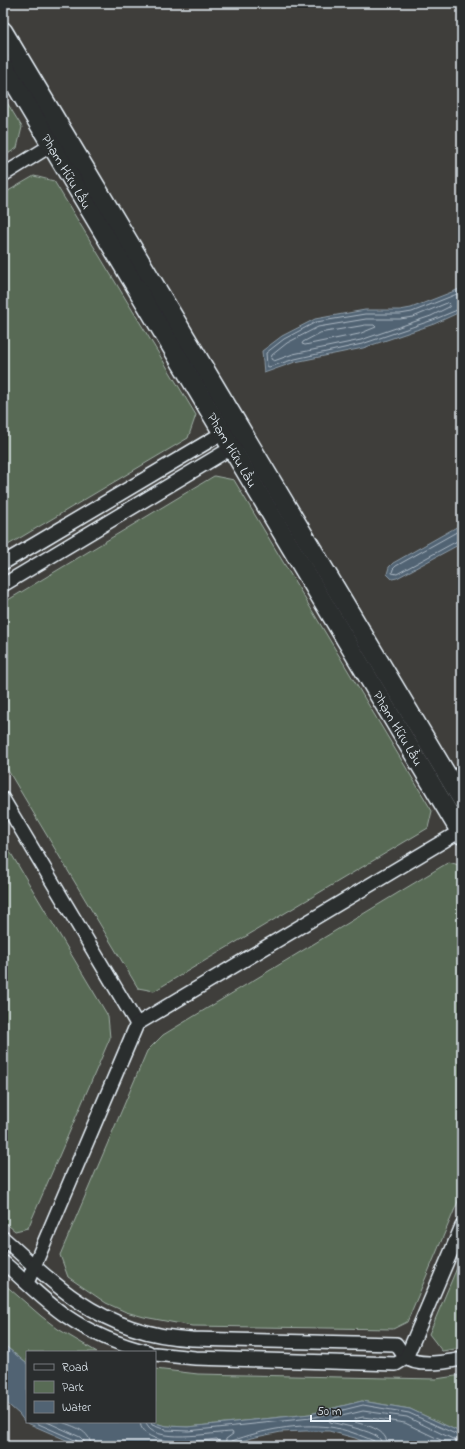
<svg xmlns="http://www.w3.org/2000/svg" width="465" height="1449" font-family="'Indie Flower',sans-serif">
<style>
.green{fill:#586b55;stroke:#a0aea6}
.water{fill:#516373;stroke:#8d9ca8}
.lines{fill:none;stroke-linecap:round;stroke-linejoin:round}
.shore{stroke:#acb8c3;stroke-width:1}
.street-casing{stroke:#e8f1f8;stroke-width:16}
.secondary-casing{stroke:#e8f1f8;stroke-width:21}
.street{stroke:#2a2d2e;stroke-width:13}
.secondary{stroke:#2a2d2e;stroke-width:18}
.labels{text-anchor:middle;stroke-width:3;stroke-linejoin:round;paint-order:stroke}
.street-label{font-size:14px;fill:#e8f1f8;stroke:#2a2d2e}
</style>
<rect width="100%" height="100%" fill="#3f3e3b"/>
<filter id="ink" filterUnits="userSpaceOnUse"><feTurbulence type="fractalNoise" baseFrequency=".025" numOctaves="2"/><feDisplacementMap in="SourceGraphic" scale="8" xChannelSelector="R" yChannelSelector="G"/><feConvolveMatrix kernelMatrix="1 2 1 2 8 2 1 2 1" color-interpolation-filters="sRGB"/></filter>
<g filter="url(#ink)">
<g class="green">
<polygon points="3,96 22,127 17,148 3,157"/>
<polygon points="34,176 54,181 196,415 188,438 3,548 3,194"/>
<polygon points="214,476 234,480 432,811 428,828 154,991 138,988 3,762 3,603"/>
<polygon points="3,840 108,1016 110,1038 28,1228 15,1231 3,1221"/>
<polygon points="449,862 462,866 462,1192 407,1322 393,1329 192,1326 144,1317 126,1312 106,1303 68,1277 60,1255 147,1051 163,1035"/>
<polygon points="462,1256 462,1348 442,1351 429,1334"/>
<polygon points="3,1283 41,1316 58,1329 97,1352 27,1352 27,1364 3,1344"/>
<polygon points="155,1369 198,1374 436,1379 462,1375 462,1433 410,1409 362,1401 310,1414 188,1427 167,1426 150,1422 155,1422"/>
</g>
<g class="water">
<polygon points="462,288 462,311 434,324 363,348 295,362 264,373 262,351 282,336 315,319 365,310 400,310 411,308"/>
<polygon points="462,524 462,543 397,578 392,579 387,574 389,567 393,563"/>
<polygon points="3,1344 27,1364 27,1422 150,1422 167,1426 188,1427 310,1414 362,1401 410,1409 462,1433 462,1446 374,1446 355,1438 329,1431 306,1431 281,1432 251,1438 229,1446 80,1446 25,1422 19,1414 3,1400"/>
</g>
<g class="lines">
<g class="shore">
<polyline points="462,292 412,312 400,314 365,314 316,322 284,339 266,353 267,366 269,367 295,359 362,344 433,320 462,308"/>
<polygon points="448,303 450,305 449,307 431,316 361,340 293,354 274,361 271,359 272,355 287,343 318,327 366,319 400,319 413,317"/>
<polygon points="366,325 374,325 376,327 359,334 305,345 302,344 303,342 320,333"/>
<polyline points="462,529 396,566 393,569 392,573 397,574 459,540 462,540"/>
<polyline points="34,1422 77,1441 79,1443 80,1446"/>
<polyline points="47,1422 80,1437 84,1441 85,1446"/>
<path d="M62,1422C74,1427 90,1430 91,1446"/>
<path d="M140,1422C142,1449 198,1441 217,1439L219,1441V1446"/>
<path d="M146,1422C149,1446 215,1432 232,1432L233,1434L226,1439L225,1446"/>
<polyline points="151,1422 152,1425 166,1430 188,1431 311,1418 363,1405 409,1413 462,1437"/>
<path d="M230,1446L232,1441C262,1430 298,1423 330,1427C344,1429 360,1435 374,1441L376,1446"/>
<path d="M382,1446C381,1442 381,1440 378,1437C369,1430 342,1425 330,1422L329,1419L363,1411L407,1417L457,1441L462,1442"/>
<path d="M388,1446C387,1429 368,1426 355,1422L354,1419L363,1417L405,1423L453,1446"/>
</g>
<g class="street-casing">
<g id="street">
<polyline points="3,175 58,141"/>
<polyline points="3,563 231,428"/>
<polyline points="3,585 238,444"/>
<polyline points="3,799 137,1024"/>
<path d="M3,1238C27,1259 51,1283 78,1301C112,1324 151,1337 192,1339L396,1344C399,1348 402,1353 405,1357C417,1367 448,1362 462,1359"/>
<path d="M3,1262C24,1280 44,1301 66,1316C91,1333 119,1345 148,1352"/>
<polyline points="27,1283 137,1024 462,830"/>
<polyline points="155,1354 195,1358 396,1364 406,1358 462,1226"/>
</g>
</g>
<g class="secondary-casing">
<g id="secondary">
<polyline points="3,31 462,800"/>
<path id="s1" d="M3,64L462,835"/>
</g>
</g>
<use href="#street" class="street"/>
<use href="#secondary" class="secondary"/>
</g>
</g>
<g class="labels">
<g class="street-label">
<text dy="5" stroke="none"><textPath href="#s1" startOffset="125">Phạm Hữu Lầu</textPath></text>
<text dy="5" stroke="none"><textPath href="#s1" startOffset="449">Phạm Hữu Lầu</textPath></text>
<text dy="5" stroke="none"><textPath href="#s1" startOffset="773">Phạm Hữu Lầu</textPath></text>
</g>
</g>
<rect width="465" height="1449" fill="none" stroke="#2a2d2e" stroke-width="16"/>
<rect x="8" y="8" width="449" height="1433" fill="none" stroke="#e8f1f8" stroke-width="1.5" filter="url(#ink)"/>
<rect x="26" y="1351" width="130" height="72" fill="#2a2d2e" stroke="#767b7f"/>
<rect x="34" y="1364" width="20" height="6" fill="#2a2d2e" stroke="#767b7f"/>
<text x="62" y="1371" font-size="12" fill="#e8f1f8">Road</text>
<rect x="34" y="1381" width="20" height="12" fill="#586b55" stroke="#767b7f"/>
<text x="62" y="1391" font-size="12" fill="#e8f1f8">Park</text>
<rect x="34" y="1401" width="20" height="12" fill="#516373" stroke="#767b7f"/>
<text x="62" y="1411" font-size="12" fill="#e8f1f8">Water</text>
<path d="M311 1415v6h79v-6" fill="none" stroke="#e8f1f8" stroke-width="2"/>
<text x="317" y="1415" font-size="12" fill="#e8f1f8" stroke="#2a2d2e" stroke-width="3" paint-order="stroke">50 m</text>
</svg>
